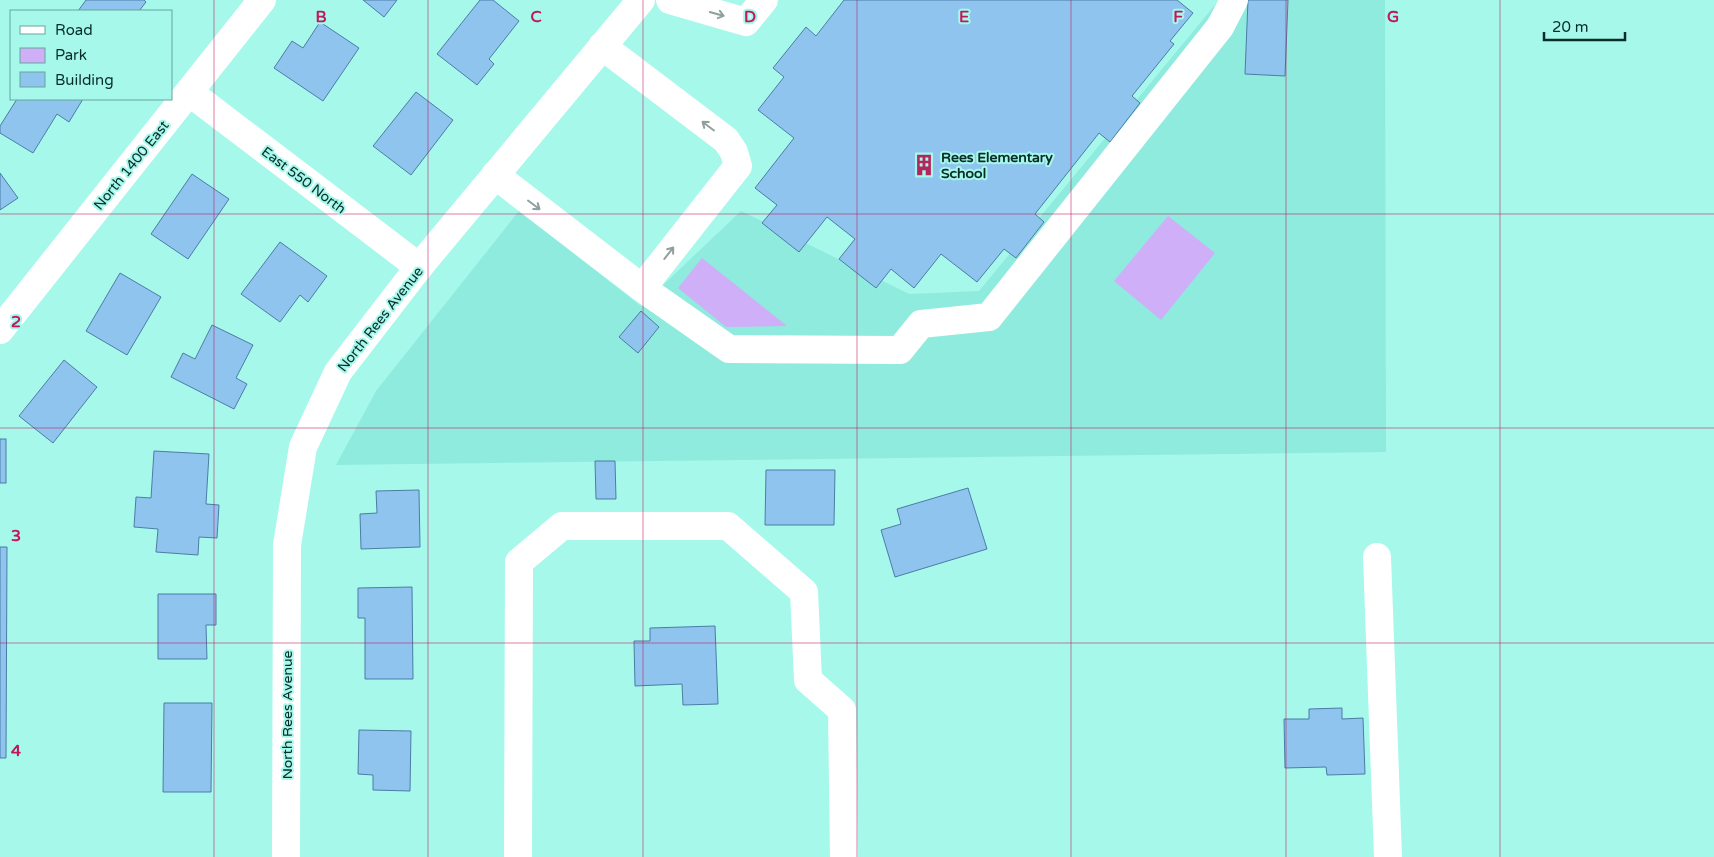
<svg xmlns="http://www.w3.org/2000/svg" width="1714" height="857" font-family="'Varela Round',sans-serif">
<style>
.built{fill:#8febdd}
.green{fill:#ceaff8}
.building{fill:#8fc4ee;stroke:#4b7da5}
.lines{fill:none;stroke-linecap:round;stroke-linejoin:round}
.minor{stroke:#fff;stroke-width:28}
.oneway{stroke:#90a09e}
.grid{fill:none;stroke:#c2185b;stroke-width:1;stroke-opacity:0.55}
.labels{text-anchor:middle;stroke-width:4;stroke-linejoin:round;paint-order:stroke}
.poi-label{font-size:14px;font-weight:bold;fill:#082c28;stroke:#a6f8eb;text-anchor:start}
.street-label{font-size:14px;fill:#082c28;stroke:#a6f8eb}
.grid-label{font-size:16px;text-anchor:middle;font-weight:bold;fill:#c2185b;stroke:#a6f8eb;stroke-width:4;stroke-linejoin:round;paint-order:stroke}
</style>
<rect width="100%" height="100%" fill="#a6f8eb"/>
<polygon class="built" points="1219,0 1385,0 1386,452 336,465 376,391 519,211 641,306 741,211 909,294 979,291"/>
<g class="green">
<polygon points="1168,216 1215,253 1161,320 1114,281"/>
<polygon points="702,258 787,326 726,327 678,288"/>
</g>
<g class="building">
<polygon points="86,0 144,0 146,2 139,11 78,11"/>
<polygon points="363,0 397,0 384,17"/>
<polygon points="480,0 493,0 519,21 489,59 494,64 477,85 437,54"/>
<polygon points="844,0 1177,0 1193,13 1170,41 1174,44 1132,96 1140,103 1110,142 1099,133 1035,214 1044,222 1016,258 1004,249 977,282 941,254 914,288 891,269 876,288 839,259 855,239 827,217 799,252 762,223 777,205 755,188 794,138 758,110 784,77 773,68 806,27 816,36"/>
<polygon points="1248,0 1288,0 1285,76 1245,74"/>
<polygon points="320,22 359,48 323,101 274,68 292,41 303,48"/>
<polygon points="416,92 453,120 411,175 373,146"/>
<polygon points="17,99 83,99 69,122 57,114 33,153 0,133 0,126"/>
<polygon points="0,173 18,198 0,210"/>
<polygon points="192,174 229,199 188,259 151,234"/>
<polygon points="280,242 327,276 308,302 300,295 280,322 241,294"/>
<polygon points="120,273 161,297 127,355 86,331"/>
<polygon points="641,311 659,327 638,353 619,337"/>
<polygon points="212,325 253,345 236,378 247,384 234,409 171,377 183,353 195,359"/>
<polygon points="64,360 97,387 53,443 19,416"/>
<rect x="0" y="439" width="6" height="44"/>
<polygon points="154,451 209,454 206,504 219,505 217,538 199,537 198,555 156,552 158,529 134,527 136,497 151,498"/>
<polygon points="595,461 615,461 616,499 596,499"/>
<polygon points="766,470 835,470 834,525 765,525"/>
<polygon points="968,488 987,549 895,577 881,530 901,524 897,509"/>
<polygon points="419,490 420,547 361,549 360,514 377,513 376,491"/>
<polygon points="0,547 7,547 6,758 0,758"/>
<polygon points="412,587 413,679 365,679 365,618 358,618 358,588"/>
<polygon points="158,594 216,594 216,625 206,625 207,659 158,659"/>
<polygon points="715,626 718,704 683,705 682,684 635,686 634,641 650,641 650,628"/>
<polygon points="164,703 212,703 211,792 163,792"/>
<polygon points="1342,708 1342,719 1363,718 1365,774 1327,775 1326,767 1285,768 1284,719 1309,719 1309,709"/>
<polygon points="359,730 411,731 410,791 373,790 373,775 358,774"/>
</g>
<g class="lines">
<g class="minor">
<polyline points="670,0 746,22 764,0"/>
<polyline points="189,92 419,267"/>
<polyline points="495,175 642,288 738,166 734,152 726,140 602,46"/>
<polyline points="642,288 729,349 900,350 921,324 989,317 1220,27 1234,0"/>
<polyline points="0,330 262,0"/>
<polyline points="1377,557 1388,857"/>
<polyline points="286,857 287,545 303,447 338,372 419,267 641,0"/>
<polyline points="518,857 519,562 562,526 728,526 804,592 808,680 842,710 844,857"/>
</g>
</g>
<defs><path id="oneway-shaft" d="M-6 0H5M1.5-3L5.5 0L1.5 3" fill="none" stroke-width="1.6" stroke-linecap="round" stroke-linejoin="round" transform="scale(1.25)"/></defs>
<g class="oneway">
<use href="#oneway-shaft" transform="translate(717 14) rotate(16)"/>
<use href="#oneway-shaft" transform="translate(708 126) rotate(-143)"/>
<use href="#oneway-shaft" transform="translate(534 205) rotate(37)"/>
<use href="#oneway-shaft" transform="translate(669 253) rotate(-52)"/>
</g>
<path class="grid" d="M214,0V857M428,0V857M643,0V857M857,0V857M1071,0V857M1286,0V857M1500,0V857M0,214H1714M0,428H1714M0,643H1714"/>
<defs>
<g id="building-bare" transform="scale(1.725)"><path d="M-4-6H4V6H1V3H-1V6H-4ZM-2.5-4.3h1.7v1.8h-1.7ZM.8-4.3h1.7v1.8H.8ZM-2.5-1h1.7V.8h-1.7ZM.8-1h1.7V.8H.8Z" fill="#b3255c" stroke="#a6f8eb" stroke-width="2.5" paint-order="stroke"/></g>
</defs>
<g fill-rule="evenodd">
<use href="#building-bare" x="924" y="165"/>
</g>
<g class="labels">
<g class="poi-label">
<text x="941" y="162">Rees Elementary<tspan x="941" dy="16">School</tspan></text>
</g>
<g class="street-label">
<text transform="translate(131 165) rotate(-51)" y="5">North 1400 East</text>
<text transform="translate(304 180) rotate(37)" y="5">East 550 North</text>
<text transform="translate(380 319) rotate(-52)" y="5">North Rees Avenue</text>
<text transform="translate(287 715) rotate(-90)" y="5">North Rees Avenue</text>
</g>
</g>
<g class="grid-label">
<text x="321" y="22">B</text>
<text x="536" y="22">C</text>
<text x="750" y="22">D</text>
<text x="964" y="22">E</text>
<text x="1178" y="22">F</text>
<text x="1393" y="22">G</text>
<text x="16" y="327">2</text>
<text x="16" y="541">3</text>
<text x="16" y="756">4</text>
</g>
<rect x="10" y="10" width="162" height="90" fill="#a6f8eb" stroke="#67a69d"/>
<rect x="20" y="26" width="25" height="8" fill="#ffffff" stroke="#67a69d"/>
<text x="55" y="35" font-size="15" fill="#082c28">Road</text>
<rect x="20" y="48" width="25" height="15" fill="#ceaff8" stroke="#67a69d"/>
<text x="55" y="60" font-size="15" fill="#082c28">Park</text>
<rect x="20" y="72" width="25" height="15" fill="#8fc4ee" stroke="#67a69d"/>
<text x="55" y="85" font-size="15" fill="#082c28">Building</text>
<path d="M1544 32v8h81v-8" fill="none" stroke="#082c28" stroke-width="2.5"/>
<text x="1552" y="32" font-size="15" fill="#082c28" stroke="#a6f8eb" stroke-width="4" paint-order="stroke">20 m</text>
</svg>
